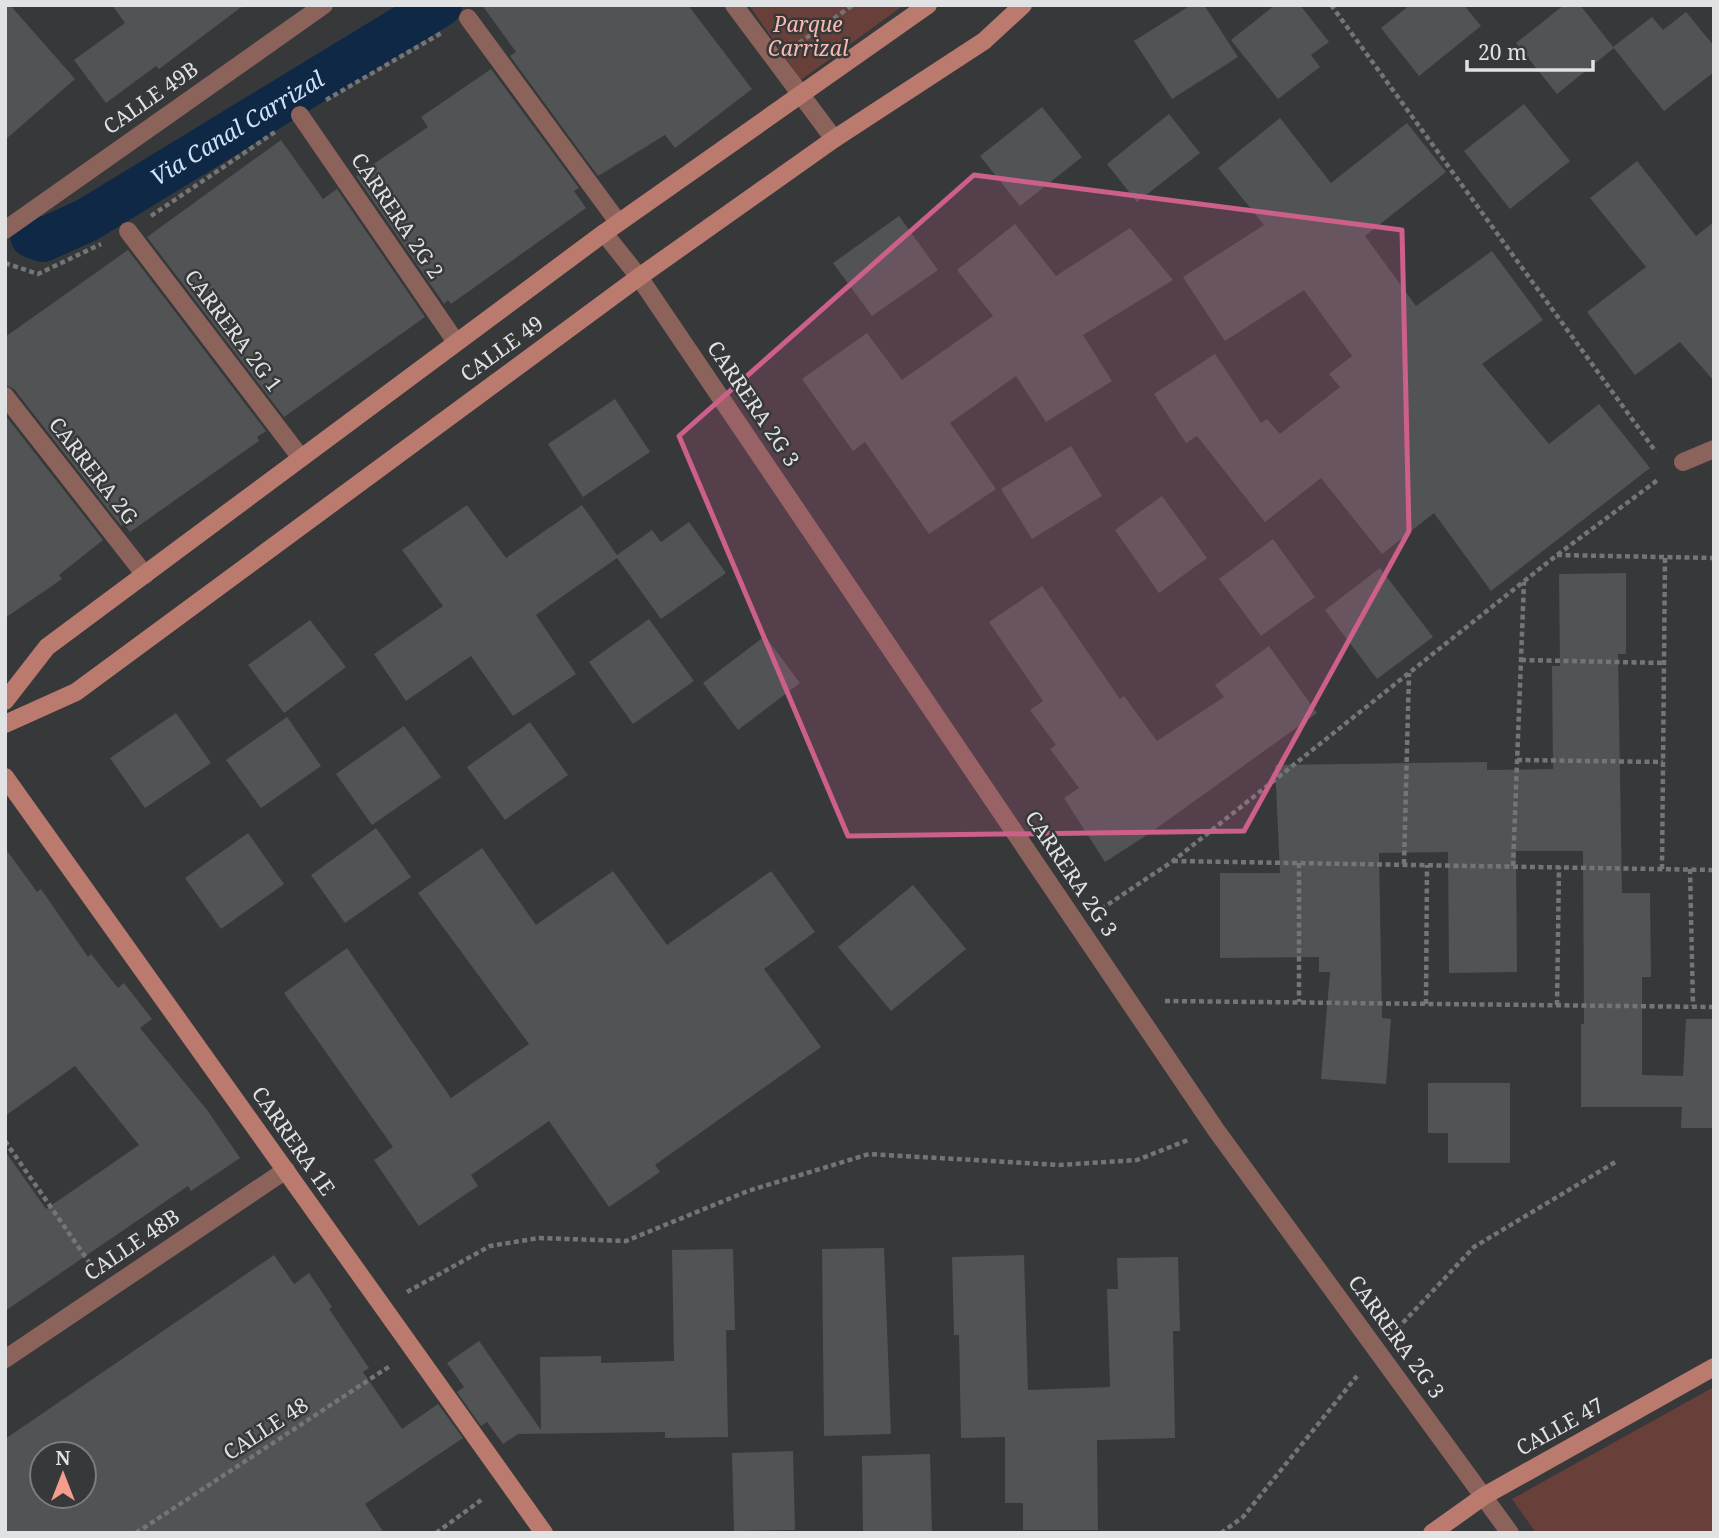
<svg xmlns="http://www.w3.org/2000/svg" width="1719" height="1538" font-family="'Noto Serif',serif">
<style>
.green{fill:#694039}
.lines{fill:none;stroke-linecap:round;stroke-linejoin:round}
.canal{stroke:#0e2845;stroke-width:44}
.building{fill:#515355;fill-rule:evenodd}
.path{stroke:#747577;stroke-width:4.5;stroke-dasharray:5 3.5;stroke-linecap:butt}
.lane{stroke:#8c635b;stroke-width:18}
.street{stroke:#8c635b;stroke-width:18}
.secondary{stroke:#bb7a6e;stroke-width:18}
.marked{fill:#cd5f8b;fill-opacity:0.2;stroke:#cd5f8b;stroke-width:5;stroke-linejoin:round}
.labels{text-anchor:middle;stroke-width:5;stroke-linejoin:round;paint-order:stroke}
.park-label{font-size:21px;font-style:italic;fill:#fabbaf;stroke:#36383a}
.street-label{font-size:21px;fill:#e1e2e4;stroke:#36383a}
.water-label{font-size:23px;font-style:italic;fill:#d0e2fa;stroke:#36383a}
</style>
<rect width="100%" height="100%" fill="#36383a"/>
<g class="green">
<polygon points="749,5 904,5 801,80"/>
<polygon points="1714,1387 1714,1533 1536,1533 1512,1499"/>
</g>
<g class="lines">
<path class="canal" id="s1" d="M32,236L43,240L87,220L440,5"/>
</g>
<g class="building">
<polygon points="5,5 10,5 75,79 5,140"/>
<polygon points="112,5 244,5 159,69 156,66 106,103 74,60 125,23"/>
<polygon points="482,5 688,5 752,89 675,148 665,135 598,176 510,56 516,52"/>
<polygon points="1191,5 1204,5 1238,57 1172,99 1134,41"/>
<polygon points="1275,5 1300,5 1329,42 1311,55 1320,67 1278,99 1231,40"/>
<polygon points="1410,5 1464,5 1481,26 1419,76 1381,28"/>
<polygon points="1564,5 1580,5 1614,48 1557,94 1516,43"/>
<polygon points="1686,12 1714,46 1714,72 1664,111 1613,47 1652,17 1663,30"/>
<polygon points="491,69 579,188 574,191 586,208 451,304 448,300 444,304 356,176 428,127 421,117"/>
<polygon points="1524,104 1570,161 1510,209 1464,151"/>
<polygon points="1042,107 1082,157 1020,206 980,156"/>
<polygon points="1169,114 1200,153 1137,202 1107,164"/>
<polygon points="1280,118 1331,183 1407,123 1446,172 1365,236 1416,306 1492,251 1543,320 1482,364 1549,444 1599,404 1650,468 1491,591 1434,513 1382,554 1321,478 1265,522 1197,436 1186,443 1154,394 1215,354 1261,423 1267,419 1280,434 1340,387 1329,374 1352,356 1304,290 1225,341 1183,277 1264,225 1218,168"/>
<polygon points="281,140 323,199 337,189 425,317 284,417 147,237"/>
<polygon points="1637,161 1696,236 1714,222 1714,381 1680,342 1635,375 1587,312 1646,267 1590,198"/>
<polygon points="899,216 938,270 872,316 833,263"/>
<polygon points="1015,224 1056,276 1130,228 1173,280 1083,335 1112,381 1046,422 1016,376 950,423 996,489 929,534 865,442 853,451 802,379 867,333 902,380 993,316 957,270"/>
<polygon points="128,250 266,431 257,437 259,441 130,532 124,524 121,526 14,389 5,385 5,337"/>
<polygon points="615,399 650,452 583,497 548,444"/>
<polygon points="5,415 103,540 59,575 62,579 5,618"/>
<polygon points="1071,446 1102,496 1032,539 1001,489"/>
<polygon points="1162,496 1207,558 1159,593 1115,530"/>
<polygon points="467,505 506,558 582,505 617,555 652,530 661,542 689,522 726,573 661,619 617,558 536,615 576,674 513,716 471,656 406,701 374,654 443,606 402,550"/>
<polygon points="1273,539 1315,597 1261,636 1219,579"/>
<polygon points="1380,568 1433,637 1377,679 1325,610"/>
<polygon points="1626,573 1626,654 1618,654 1622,893 1650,893 1651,977 1642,977 1642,1075 1683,1076 1686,1019 1714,1019 1714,1128 1681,1128 1682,1107 1581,1107 1581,1024 1584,1024 1583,851 1516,851 1517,972 1449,973 1448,852 1379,853 1382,1018 1391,1019 1386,1084 1321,1079 1330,972 1319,972 1319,957 1220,958 1220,873 1280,873 1275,765 1487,762 1487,770 1553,769 1552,666 1560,666 1559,574"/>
<polygon points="1042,586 1120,699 1124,696 1157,741 1224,697 1215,685 1269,646 1317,713 1150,833 1105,862 1064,798 1079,788 1050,749 1056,745 1030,710 1043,701 989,622"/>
<polygon points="649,619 694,681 633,724 589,662"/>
<polygon points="310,620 346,667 284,713 248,665"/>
<polygon points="765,636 800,683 738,730 703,683"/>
<polygon points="176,713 211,763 145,808 110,758"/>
<polygon points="287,717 321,766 261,808 226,760"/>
<polygon points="530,722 568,775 505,820 467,767"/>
<polygon points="404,726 441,777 372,825 336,774"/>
<polygon points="376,828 411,877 345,923 311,875"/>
<polygon points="248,833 284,884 221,929 185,878"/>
<polygon points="5,848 37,892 41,889 88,957 91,954 118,988 124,983 152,1019 140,1028 207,1110 240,1158 191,1191 188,1186 5,1311 5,1151 46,1209 139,1145 75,1066 5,1116"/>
<polygon points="482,848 536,925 613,871 667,945 771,871 815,932 764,969 821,1047 655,1165 660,1172 609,1207 549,1121 471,1175 478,1186 419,1226 374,1160 393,1147 284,993 347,948 451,1098 529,1044 418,893"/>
<polygon points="913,885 966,949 891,1011 838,947"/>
<polygon points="1428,1083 1510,1083 1510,1163 1448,1163 1448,1133 1428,1133"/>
<polygon points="884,1248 891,1434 824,1436 822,1249"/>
<polygon points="733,1249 735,1330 726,1330 728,1437 665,1438 665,1432 518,1434 503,1444 487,1422 481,1426 457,1392 464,1387 447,1363 479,1341 541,1430 540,1357 601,1356 601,1363 674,1361 672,1250"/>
<path d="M274,1255L294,1284L309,1273L332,1307L329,1309L369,1368L363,1372L402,1429L438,1404L463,1438L365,1504L384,1533H5V1439ZM42,1454H84V1496H42Z"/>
<polygon points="1024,1255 1028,1390 1110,1387 1107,1289 1118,1289 1117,1258 1178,1257 1180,1331 1173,1331 1175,1438 1097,1440 1098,1530 1023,1530 1023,1503 1005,1503 1005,1437 961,1438 959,1335 954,1335 952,1257"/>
<polygon points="793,1451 795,1530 734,1531 732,1453"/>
<polygon points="930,1454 932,1533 863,1533 862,1456"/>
</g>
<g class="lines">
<g class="path">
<polyline points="1331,5 1656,452"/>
<polyline points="799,43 853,5"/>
<polyline points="326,100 443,32"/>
<polyline points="151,216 275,132"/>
<polyline points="5,263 38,274 101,244"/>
<polyline points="1557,555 1714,558"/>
<polyline points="1521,660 1664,663"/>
<polyline points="1517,760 1663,762"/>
<polyline points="1173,861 1714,870"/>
<polyline points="1299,863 1299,1002"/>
<polyline points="1404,864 1409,673"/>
<polyline points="1513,866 1524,582"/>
<polyline points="1662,869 1665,557"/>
<polyline points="1690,869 1693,1006"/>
<polyline points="1101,909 1173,861 1557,555 1659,479"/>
<polyline points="1165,1001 1714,1007"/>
<polyline points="1426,1004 1427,865"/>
<polyline points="1557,1005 1559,867"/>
<polyline points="5,1141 91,1265"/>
<polyline points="407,1292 490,1246 539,1238 626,1241 748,1191 869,1154 1059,1165 1137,1160 1188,1140"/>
<polyline points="1397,1329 1474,1247 1617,1161"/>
<polyline points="136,1533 390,1366"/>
<polyline points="436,1533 484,1498"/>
<polyline points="1221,1533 1243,1517 1357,1376"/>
</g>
<polyline class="lane" points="1683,462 1714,449"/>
<g class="street">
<polyline points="734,5 834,139"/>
<polyline points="468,18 618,222"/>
<polyline points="300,115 456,342"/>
<polyline points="5,230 324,5"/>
<polyline points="128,231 301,458"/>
<polyline points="604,233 639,277 1216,1130 1510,1533"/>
<polyline points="5,396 145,575"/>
<polyline points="5,1359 286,1170"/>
</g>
<g class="secondary">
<polyline points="5,701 47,647 604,233 928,5"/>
<polyline points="5,724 76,692 639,277 834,139 984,41 1023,5"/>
<polyline points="5,777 544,1533"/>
<polyline points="1432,1533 1484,1496 1714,1367"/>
</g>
</g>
<path class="marked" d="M974,175L1402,230L1409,531L1244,831L848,836L679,436Z"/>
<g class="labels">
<g class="park-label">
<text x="808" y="32">Parque<tspan x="808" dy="24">Carrizal</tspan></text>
</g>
<g class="street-label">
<text transform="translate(151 98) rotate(-35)" y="7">CALLE 49B</text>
<text transform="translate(397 216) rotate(56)" y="7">CARRERA 2G 2</text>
<text transform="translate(233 331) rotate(53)" y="7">CARRERA 2G 1</text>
<text transform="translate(502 349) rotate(-36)" y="7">CALLE 49</text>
<text transform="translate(753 404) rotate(56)" y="7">CARRERA 2G 3</text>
<text transform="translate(93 471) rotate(52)" y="7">CARRERA 2G</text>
<text transform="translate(1071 874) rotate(56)" y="7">CARRERA 2G 3</text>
<text transform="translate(293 1141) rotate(55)" y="7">CARRERA 1E</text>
<text transform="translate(132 1245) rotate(-34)" y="7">CALLE 48B</text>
<text transform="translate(1396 1337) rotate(54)" y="7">CARRERA 2G 3</text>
<text transform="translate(1560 1427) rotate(-29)" y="7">CALLE 47</text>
<text transform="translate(266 1429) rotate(-33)" y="7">CALLE 48</text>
</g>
<g class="water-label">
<text dy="8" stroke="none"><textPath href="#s1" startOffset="236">Via Canal Carrizal</textPath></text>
</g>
</g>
<rect width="1719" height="1538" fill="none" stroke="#e1e2e4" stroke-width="14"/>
<g transform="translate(63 1475)"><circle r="33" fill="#36383a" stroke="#7a7c7e" stroke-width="2"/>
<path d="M0-5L12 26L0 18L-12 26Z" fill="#f49d8d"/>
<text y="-10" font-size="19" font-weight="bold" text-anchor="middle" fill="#e1e2e4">N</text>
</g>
<path d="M1467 60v10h126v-10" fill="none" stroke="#e1e2e4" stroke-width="3.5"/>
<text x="1478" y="60" font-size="21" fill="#e1e2e4" stroke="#36383a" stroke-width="5" paint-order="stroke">20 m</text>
</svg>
